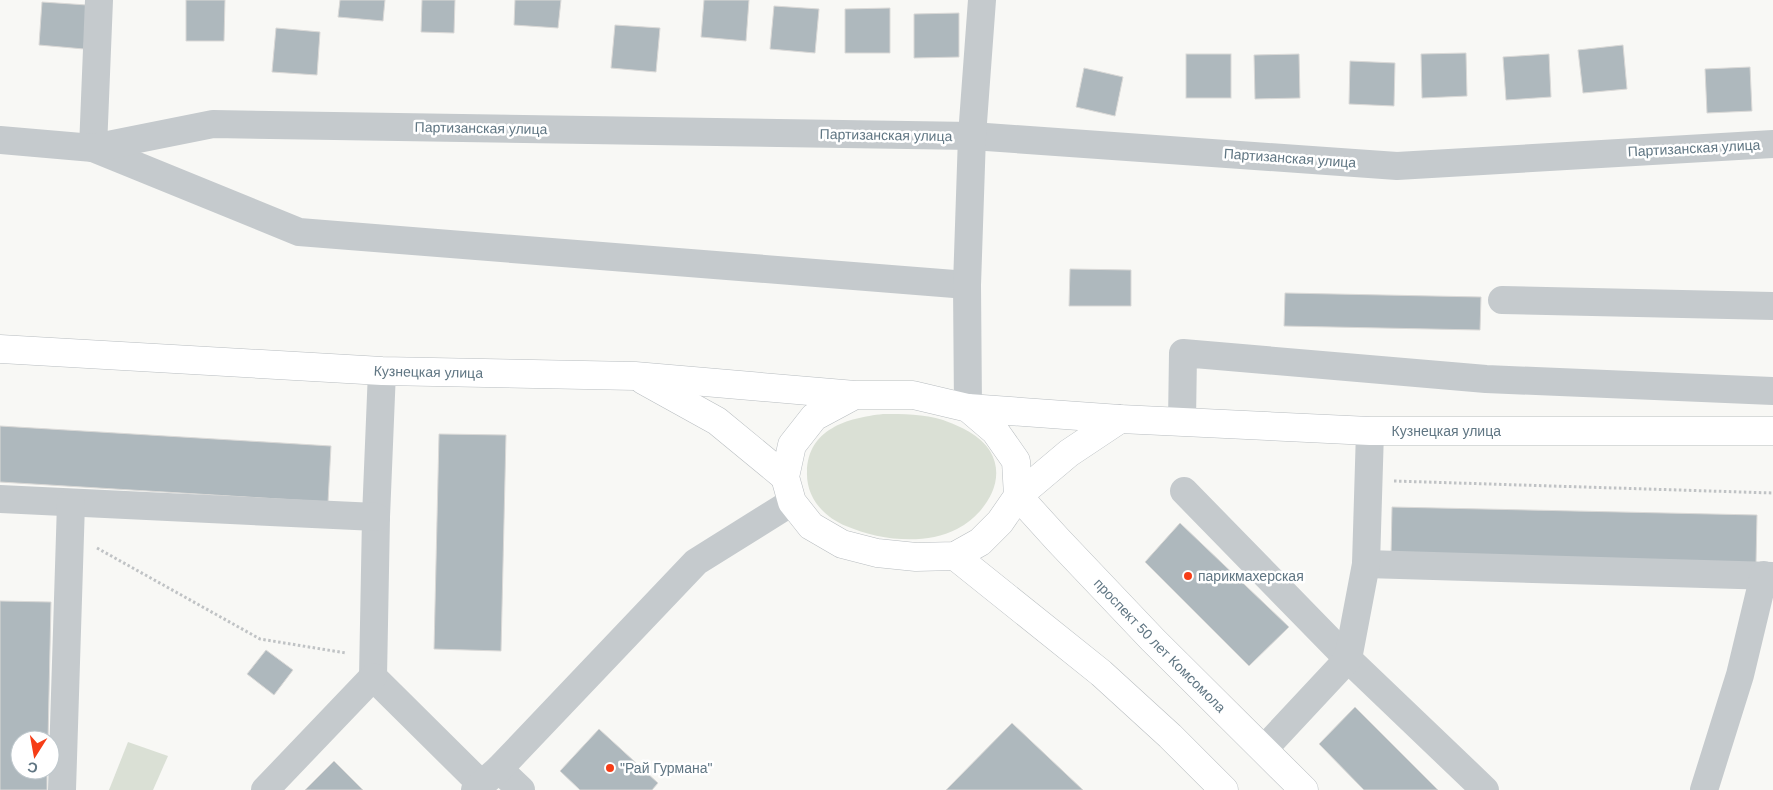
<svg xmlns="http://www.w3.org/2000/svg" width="1773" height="790" font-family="Arial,sans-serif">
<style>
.green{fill:#dae0d5}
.building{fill:#aeb8bd;stroke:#dad9d7}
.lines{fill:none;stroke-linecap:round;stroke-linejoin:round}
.major-casing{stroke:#b8bdc0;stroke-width:29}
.path{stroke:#c0c3c5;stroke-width:3;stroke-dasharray:2.5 2.5;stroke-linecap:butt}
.minor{stroke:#c5cacd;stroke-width:28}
.major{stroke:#fff;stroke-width:28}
.poi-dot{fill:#f63d17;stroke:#fff;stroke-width:2}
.labels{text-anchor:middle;stroke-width:5;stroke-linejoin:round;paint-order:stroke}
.street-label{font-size:14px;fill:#607683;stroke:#fff}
.poi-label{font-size:14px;fill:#607683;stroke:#fff;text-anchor:start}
</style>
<rect width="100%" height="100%" fill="#f8f8f5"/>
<g class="green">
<path d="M883,414C903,414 924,414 943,420C960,426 980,435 990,451C1008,481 984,515 957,529C924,546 879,540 846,526C824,517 806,498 807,472C808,429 847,418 883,414Z"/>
<polygon points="128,742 168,756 153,790 109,790"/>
</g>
<g class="building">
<polygon points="186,0 225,0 224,41 186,41"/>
<polygon points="340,0 385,0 383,21 338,17"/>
<polygon points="422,0 455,0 454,33 421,32"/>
<polygon points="515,0 561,0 558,28 514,25"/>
<polygon points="704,0 749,0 746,41 701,37"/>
<polygon points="42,2 87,5 84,49 39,45"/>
<polygon points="774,6 819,9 815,53 770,49"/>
<polygon points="890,8 890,53 845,53 845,9"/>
<polygon points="959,13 959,57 914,58 914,14"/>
<polygon points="615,25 660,28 656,72 611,68"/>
<polygon points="276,28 320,32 317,75 272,72"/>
<polygon points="1623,45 1627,89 1583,93 1578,50"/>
<polygon points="1466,53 1467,96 1422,98 1421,54"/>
<rect x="1186" y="54" width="45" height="44"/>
<polygon points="1299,54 1300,98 1255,99 1254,55"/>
<polygon points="1549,54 1551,97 1506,100 1503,57"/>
<polygon points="1350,61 1395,63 1394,106 1349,104"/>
<polygon points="1750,67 1752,111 1707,113 1705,69"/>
<polygon points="1084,68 1123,77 1115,116 1076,107"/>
<polygon points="1070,269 1131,270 1131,306 1069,306"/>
<polygon points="1285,293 1481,297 1480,330 1284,326"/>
<polygon points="0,426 331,446 328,502 0,482"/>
<polygon points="439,434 506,435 501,651 434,649"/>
<polygon points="1392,507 1757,515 1756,563 1391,555"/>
<polygon points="1180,523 1289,627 1249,666 1145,562"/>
<polygon points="0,601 51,602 48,740 20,740 20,770 47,770 47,790 0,790"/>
<polygon points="266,650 293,670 274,695 247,674"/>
<polygon points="1355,707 1438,790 1364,790 1319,744"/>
<polygon points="1012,723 1083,790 946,790"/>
<polygon points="599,729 658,783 652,790 580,790 560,771"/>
<polygon points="334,761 363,790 305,790"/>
</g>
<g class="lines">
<g class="major-casing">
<g id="major">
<path id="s1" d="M0,349L382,371L635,376L855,395H913L968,408L995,431L1016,461L1018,496L1000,522L980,542L955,556L916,557L877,553L842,544L811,526L792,502L785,477L792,445L814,417L855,395"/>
<polyline points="643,380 717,421 785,477"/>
<path id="s2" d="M968,408L1120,419L1370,431H1773"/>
<path id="s3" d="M1120,419L1069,453L1018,496L1058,540L1153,640L1304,790"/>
<polyline points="955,556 1101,673 1170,736 1224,790"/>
</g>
</g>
<g class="path">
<polyline points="1394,481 1773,493"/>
<polyline points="97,548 260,639 346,653"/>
</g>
<g class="minor">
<polyline points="99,0 93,148 299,232 967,285"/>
<polyline points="0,140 93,148 213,124 972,136 1397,166 1773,144"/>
<polyline points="1502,300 1773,306"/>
<polyline points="382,371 376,517 373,677 481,784"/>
<polyline points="968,408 967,285 972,136 982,0"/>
<polyline points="1182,422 1183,353 1486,379 1773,391"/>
<polyline points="1184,491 1348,659 1485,790"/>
<polyline points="0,499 376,517"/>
<polyline points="1366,564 1773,576"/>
<polyline points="1264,749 1348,659 1366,564 1370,431"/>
<polyline points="499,769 521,790"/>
<polyline points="62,790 71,503"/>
<polyline points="265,790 373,677"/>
<polyline points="475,790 499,769 696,562 792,502"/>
<polyline points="1704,790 1740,675 1764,575"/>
</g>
<use href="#major" class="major"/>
</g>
<g class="poi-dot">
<circle cx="1188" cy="576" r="5"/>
<circle cx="610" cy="768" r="5"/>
</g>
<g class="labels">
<g class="street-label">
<text transform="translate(481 128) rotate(1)" y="5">Партизанская улица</text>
<text transform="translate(886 135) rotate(1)" y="5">Партизанская улица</text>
<text transform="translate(1694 148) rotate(-3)" y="5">Партизанская улица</text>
<text transform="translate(1290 158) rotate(4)" y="5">Партизанская улица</text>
<text dy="5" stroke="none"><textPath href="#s1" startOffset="429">Кузнецкая улица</textPath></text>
<text dy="5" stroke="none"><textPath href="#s2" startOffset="479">Кузнецкая улица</textPath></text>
<text dy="5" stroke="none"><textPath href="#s3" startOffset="334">проспект 50 лет Комсомола</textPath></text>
</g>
<g class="poi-label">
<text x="1198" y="581">парикмахерская</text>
<text x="620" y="773">"Рай Гурмана"</text>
</g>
</g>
<g transform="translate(35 755) rotate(191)"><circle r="24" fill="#ffffff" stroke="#bfc8cd"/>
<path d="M0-4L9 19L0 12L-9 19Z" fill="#f63d17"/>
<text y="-8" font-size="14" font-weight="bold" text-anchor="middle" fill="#607683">С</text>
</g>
</svg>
